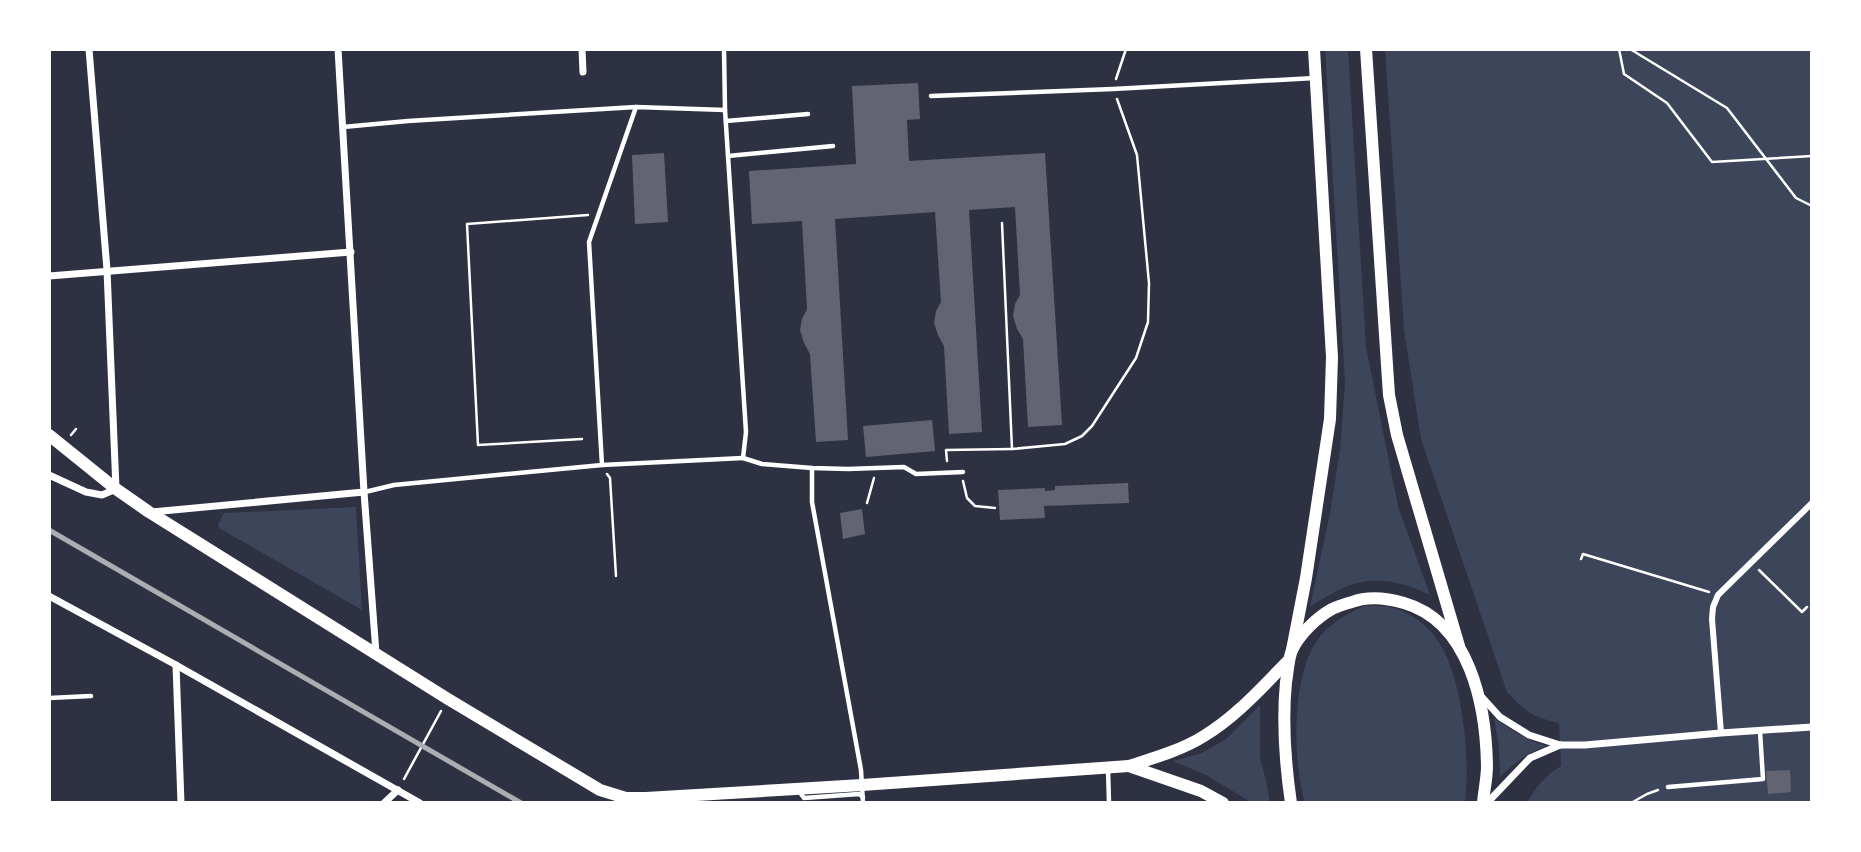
<svg xmlns="http://www.w3.org/2000/svg" width="1861" height="852" font-family="'Public Sans',sans-serif">
<style>
.green{fill:#3c4559}
.building{fill:#626471}
.lines{fill:none;stroke-linecap:round;stroke-linejoin:round}
.path{stroke:#fff;stroke-width:2.5}
.service{stroke:#fff;stroke-width:4.5}
.pedestrian{stroke:#fff;stroke-width:6}
.minor{stroke:#fff;stroke-width:7}
.secondary{stroke:#fff;stroke-width:12}
.rail{stroke:#abadb3;stroke-width:5}
</style>
<rect width="100%" height="100%" fill="#2d3142"/>
<g class="green">
<path d="M1325,49H1348L1366,347L1398,506L1430,595C1404,582 1373,575 1345,587C1333,592 1322,600 1310,606L1330,513L1340,450L1345,382Z"/>
<path d="M1385,49H1812V803H1527C1536,786 1545,776 1561,766L1559,723C1534,718 1524,711 1507,692L1421,439L1404,330Z"/>
<polygon points="356,507 362,610 219,528 218,524 224,513"/>
<path d="M1364,606C1375,606 1387,605 1397,609C1420,616 1440,638 1448,660C1464,699 1470,761 1465,803H1305C1293,762 1292,688 1312,649C1323,628 1343,615 1364,606Z"/>
<polygon points="1260,705 1260,757 1267,785 1270,803 1252,803 1208,776 1173,761 1202,753 1226,739"/>
<path d="M1494,718C1511,731 1526,739 1546,746C1527,753 1514,763 1500,777L1499,748Z"/>
</g>
<g class="building">
<polygon points="918,83 920,119 907,120 909,161 1045,153 1062,425 1028,427 1023,339 1017,329 1013,316 1015,304 1020,295 1015,207 969,210 982,432 949,434 944,346 938,335 934,323 936,311 941,302 935,212 835,219 848,440 816,442 810,354 804,343 800,330 802,319 807,309 802,221 752,224 749,171 856,164 852,86"/>
<polygon points="664,153 668,222 635,224 632,155"/>
<polygon points="932,420 935,451 866,457 863,426"/>
<polygon points="1128,483 1129,503 1044,506 1045,518 1000,520 998,490 1045,488 1045,491 1055,490 1055,486"/>
<polygon points="862,509 865,534 843,539 840,513"/>
<polygon points="1790,770 1791,792 1768,794 1766,771"/>
</g>
<g class="lines">
<g class="path">
<polyline points="1619,49 1624,74 1667,103 1712,162 1812,156"/>
<polyline points="1630,49 1727,108 1796,198 1812,206"/>
<polyline points="1116,79 1126,49"/>
<polyline points="1002,223 1012,449 1065,444 1082,436 1092,426 1136,358 1148,322 1149,283 1137,155 1117,99"/>
<polyline points="71,435 76,429"/>
<polyline points="582,439 478,445 467,224 588,215"/>
<polyline points="947,461 946,450 1012,449"/>
<polyline points="607,474 610,478 616,576"/>
<polyline points="963,481 967,498 975,506 995,508"/>
<polyline points="867,503 874,478"/>
<polyline points="1581,559 1583,554 1709,592"/>
<polyline points="1759,570 1802,612 1807,607"/>
<polyline points="404,779 441,711"/>
<polyline points="1631,803 1647,794 1658,790"/>
</g>
<g class="service">
<polyline points="724,49 725,110 746,432 743,458 762,464 812,468 848,469 904,467 916,474 963,472"/>
<polyline points="931,96 1113,89 1315,78"/>
<polyline points="726,121 808,114"/>
<polyline points="343,127 408,121 636,107"/>
<polyline points="728,156 833,146"/>
<polyline points="602,465 743,458"/>
<polyline points="812,468 812,502 861,770 863,803"/>
<polyline points="365,492 394,485 602,465 589,242 636,107 725,110"/>
<polyline points="49,698 91,696"/>
<polyline points="1108,768 1109,803"/>
<polyline points="1668,787 1763,779 1760,731"/>
<polyline points="800,790 801,794 804,798 859,794 863,797"/>
</g>
<polyline class="pedestrian" points="1721,733 1712,619 1713,607 1718,595 1812,503"/>
<g class="minor">
<polyline points="338,49 364,492 376,653"/>
<polyline points="582,49 583,72"/>
<polyline points="49,276 351,252"/>
<polyline points="49,475 86,492 102,495 116,489 107,270 89,49"/>
<polyline points="152,512 364,492"/>
<polyline points="49,596 176,665 420,803"/>
<polyline points="176,665 181,803"/>
<polyline points="1480,695 1500,717 1529,735 1560,745 1585,745 1721,733 1812,727"/>
<polyline points="384,803 398,790"/>
<polyline points="1487,803 1530,758 1560,745"/>
</g>
<g class="secondary">
<polyline points="1366,49 1389,395 1397,435 1459,646"/>
<path d="M49,435L116,489L149,512L448,699L600,790L626,798H646L862,785L1129,766C1154,758 1182,750 1204,736C1237,716 1262,687 1289,660"/>
<polyline points="1292,650 1306,578 1330,419 1332,357 1314,49"/>
<polyline points="1129,766 1201,791 1223,803"/>
<path d="M1291,803C1285,762 1282,723 1286,682C1288,672 1288,660 1292,650C1300,634 1316,618 1332,609C1338,606 1345,604 1352,602C1368,596 1387,598 1404,603C1470,622 1486,706 1487,766C1487,778 1484,791 1483,803"/>
</g>
<polyline class="rail" points="49,530 521,803"/>
</g>
<rect width="1861" height="852" fill="none" stroke="#ffffff" stroke-width="102"/>
</svg>
